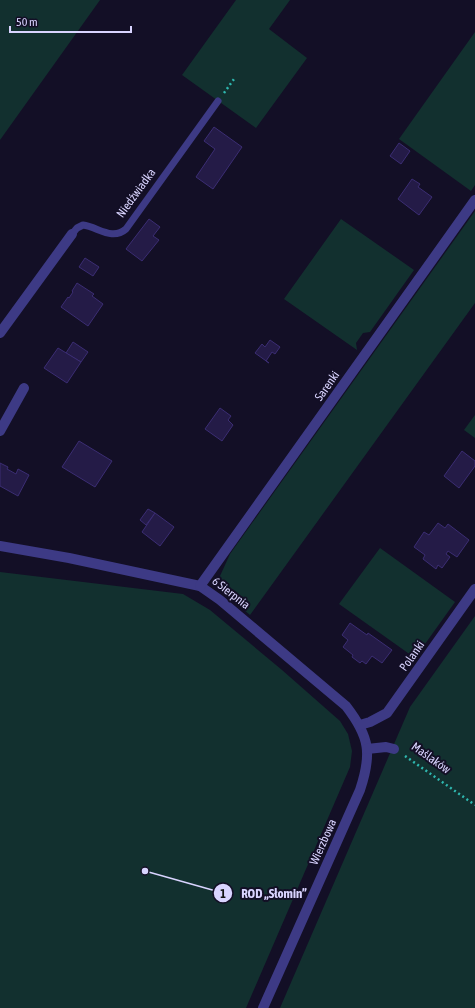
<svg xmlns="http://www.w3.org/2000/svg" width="475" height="1008" font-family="'Asap Condensed',sans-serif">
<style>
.green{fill:#12302f}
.building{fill:#241b47;stroke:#3b2d73}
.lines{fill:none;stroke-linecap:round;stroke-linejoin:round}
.path{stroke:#2fb8b0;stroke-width:2.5;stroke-dasharray:2 3;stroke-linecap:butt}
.lane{stroke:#3d3a85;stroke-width:7}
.street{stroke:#3d3a85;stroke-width:10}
.labels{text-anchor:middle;stroke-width:4;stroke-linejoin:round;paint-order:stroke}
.street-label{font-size:12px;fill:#d9d4ff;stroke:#130f26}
.leader{fill:none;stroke:#d9d4ff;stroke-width:1.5}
.callout-dot{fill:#d9d4ff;stroke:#130f26;stroke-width:1.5}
.mark-label{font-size:12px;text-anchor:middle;font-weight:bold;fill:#111}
.callout-label{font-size:13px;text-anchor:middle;font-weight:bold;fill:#d9d4ff;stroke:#130f26;stroke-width:4;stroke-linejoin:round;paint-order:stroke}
</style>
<rect width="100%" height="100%" fill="#130f26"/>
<g class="green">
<polygon points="0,0 100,0 0,140"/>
<polygon points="236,0 290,0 269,29 307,58 256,128 182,75"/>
<polygon points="475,32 475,185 471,191 399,139"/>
<polygon points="475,211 475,303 250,615 230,598 233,592 223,584 220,576 230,554"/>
<polygon points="341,219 414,270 370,332 363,333 356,343 357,350 284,299"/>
<polygon points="475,415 475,438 464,430"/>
<polygon points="380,548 455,602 415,658 339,604"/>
<polygon points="0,572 183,594 210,610 282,670 340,721 348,734 352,751 350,767 246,1008 0,1008"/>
<polygon points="475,616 475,1008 280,1008 410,707"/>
</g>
<g class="building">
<polygon points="214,127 242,147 213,189 196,177 215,149 204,141"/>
<polygon points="399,143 410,151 401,164 390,156"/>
<polygon points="412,179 420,184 418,187 432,197 419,215 398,199"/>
<polygon points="149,219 160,227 153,236 159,240 142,261 126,249"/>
<polygon points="85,258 99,267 93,276 79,267"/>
<polygon points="77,283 94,294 92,296 103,304 88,326 61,307 68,297 69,298 73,292 72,291"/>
<polygon points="270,340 280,347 275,354 272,352 266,361 269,363 255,353 262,344 265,347"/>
<polygon points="73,342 88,352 81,362 66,353"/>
<polygon points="58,348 81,362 67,383 44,368"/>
<polygon points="220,408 231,416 228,420 233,425 222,441 205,429"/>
<polygon points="79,441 112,461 95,487 62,467"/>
<polygon points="462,451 475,461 475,466 459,488 444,476"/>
<polygon points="0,463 8,467 7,469 16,474 18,469 29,475 18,496 0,486"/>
<polygon points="148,509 155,513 146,525 140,520"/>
<polygon points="155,513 174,527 160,546 142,532"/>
<polygon points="438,523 445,528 448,524 469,540 457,557 448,551 446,554 450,557 442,568 438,565 436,569 423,559 425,555 414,547 424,532 429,535"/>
<polygon points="350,623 367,635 368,633 392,650 382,663 372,656 366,664 362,661 360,663 352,657 353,655 343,647 348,640 342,635"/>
</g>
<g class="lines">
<g class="path">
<polyline points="224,93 234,79"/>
<polyline points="405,756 475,805"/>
</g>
<path class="lane" d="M72,234L77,228L83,225C98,227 112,241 126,229L218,101"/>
<g class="street">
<polyline points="0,333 72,234"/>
<polyline points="0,431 24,388"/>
<path d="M0,546L69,558L200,586L220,600L346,706C370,737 372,754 360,790L263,1008"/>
<polyline points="200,586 475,200"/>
<polyline points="360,725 370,722 387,713 475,589"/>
<polyline points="367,749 386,747 394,749"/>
</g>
</g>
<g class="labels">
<g class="street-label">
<text transform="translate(136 193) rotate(-54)" y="4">Niedźwiadka</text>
<text transform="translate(327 386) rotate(-55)" y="4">Sarenki</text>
<text transform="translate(231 593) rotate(38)" y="4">6 Sierpnia</text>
<text transform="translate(412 656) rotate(-55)" y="4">Polanki</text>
<text transform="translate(431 758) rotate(35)" y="4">Maślaków</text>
<text transform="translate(323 842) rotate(-66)" y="4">Wierzbowa</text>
</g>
</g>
<path class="leader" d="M145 871L223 893"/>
<g class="callout-dot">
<circle cx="145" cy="871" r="4"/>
<circle cx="223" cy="893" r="10"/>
</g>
<g class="mark-label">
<text x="223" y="898">1</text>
</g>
<g class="callout-label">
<text x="274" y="898">ROD „Słomin”</text>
</g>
<path d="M10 26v6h121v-6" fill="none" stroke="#d9d4ff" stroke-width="2"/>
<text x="16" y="26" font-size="12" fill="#d9d4ff" stroke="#130f26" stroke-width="3" paint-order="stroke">50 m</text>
</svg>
